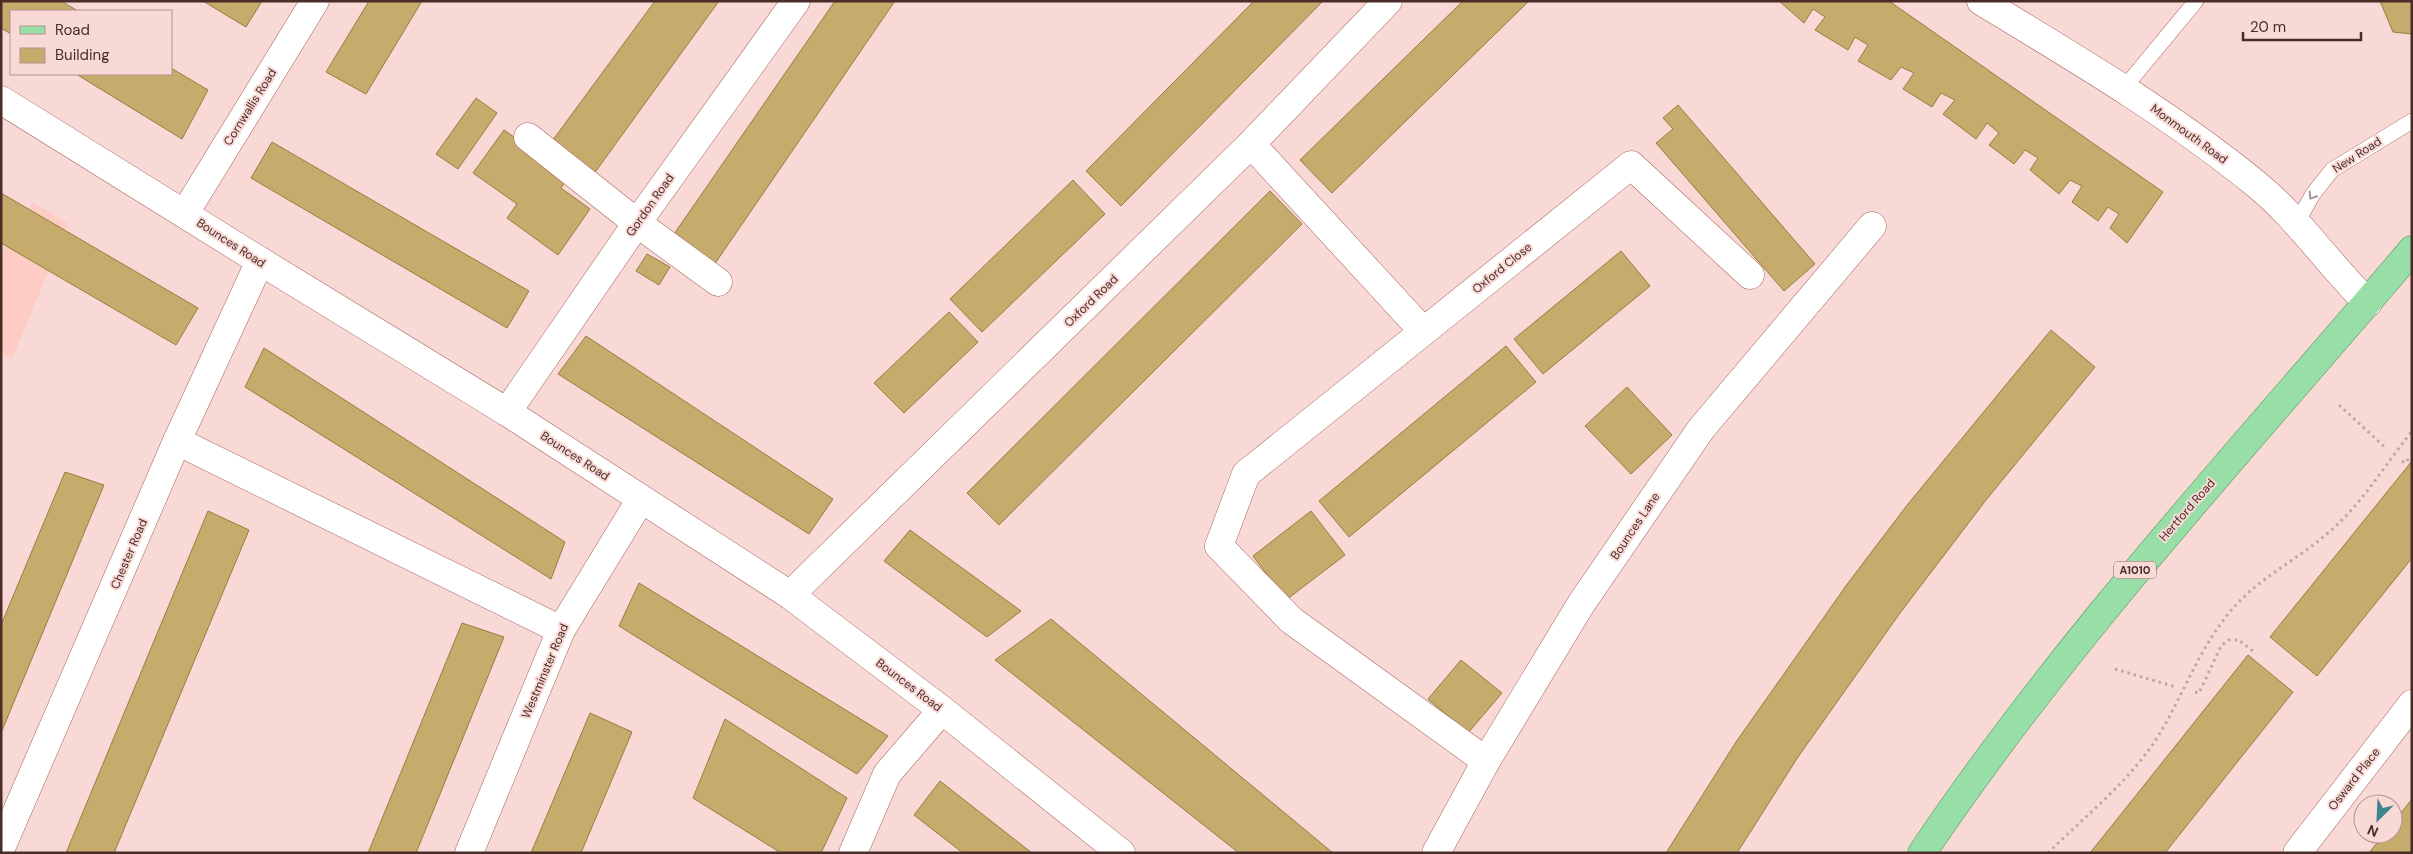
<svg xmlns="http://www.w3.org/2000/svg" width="2413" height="854" font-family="'DM Sans',sans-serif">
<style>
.built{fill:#feccc4}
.building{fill:#c6ac6c;stroke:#967d3e}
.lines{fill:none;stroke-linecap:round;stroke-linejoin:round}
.service-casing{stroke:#a7655c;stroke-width:16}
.minor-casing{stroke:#a7655c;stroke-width:29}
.tertiary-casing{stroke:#a7655c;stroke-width:29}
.primary-casing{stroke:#4f9354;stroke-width:29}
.path{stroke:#c2a4a0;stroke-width:3;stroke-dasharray:2.5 4;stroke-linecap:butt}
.service{stroke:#fff;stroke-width:15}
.minor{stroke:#fff;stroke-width:28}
.tertiary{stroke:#fff;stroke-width:28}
.primary{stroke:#97dfa6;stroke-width:28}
.oneway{stroke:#a49694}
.labels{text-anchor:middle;stroke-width:4;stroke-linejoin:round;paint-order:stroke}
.shield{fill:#f8d9d5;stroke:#7e615d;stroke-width:1}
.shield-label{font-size:11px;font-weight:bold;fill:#4a2d29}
.street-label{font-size:12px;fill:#4a2d29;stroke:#f8d9d5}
</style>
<rect width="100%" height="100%" fill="#f8d9d5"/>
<polygon class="built" points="33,202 68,224 12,359 1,353 1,254"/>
<g class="building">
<polygon points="1,1 61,1 78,11 11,11 11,34 1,28"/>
<polygon points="203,1 262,1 246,27"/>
<polygon points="369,1 422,1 366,94 326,72"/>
<polygon points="655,1 719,1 588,182 547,148"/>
<polygon points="835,1 895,1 714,265 672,237"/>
<polygon points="1254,1 1323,1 1121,206 1086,171"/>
<polygon points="1463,1 1529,1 1332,193 1300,160"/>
<polygon points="1779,1 1889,1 2163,192 2127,243 2110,228 2119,214 2108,207 2098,221 2072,202 2082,186 2070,180 2059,194 2030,170 2038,158 2025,150 2014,164 1989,145 1999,133 1987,123 1976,139 1943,114 1955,100 1941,93 1932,107 1903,89 1914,73 1901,67 1891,80 1858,61 1868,45 1855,37 1848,50 1815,30 1825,17 1813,9 1804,23"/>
<polygon points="2380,1 2412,1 2412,34 2393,32"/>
<polygon points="171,68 208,90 182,139 76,74 171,74"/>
<polygon points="476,98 497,113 458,169 436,154"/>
<polygon points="1678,105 1815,264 1784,291 1656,143 1673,129 1663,118"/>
<polygon points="504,130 569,176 561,188 590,209 558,255 507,218 517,204 473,173"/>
<polygon points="272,142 529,291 507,328 251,178"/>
<polygon points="1073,180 1105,214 982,332 950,299"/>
<polygon points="1270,191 1302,224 999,525 967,493"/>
<polygon points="1,193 198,308 176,345 1,243"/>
<polygon points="1621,251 1650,286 1543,374 1514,339"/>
<polygon points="647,254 670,267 659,285 636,271"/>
<polygon points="949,312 978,342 904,413 874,383"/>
<polygon points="2051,330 2095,367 1986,500 1900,613 1798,757 1737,853 1666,853 1736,742 1848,583 1908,504"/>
<polygon points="586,336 833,499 809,534 558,374"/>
<polygon points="1506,346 1536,382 1349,537 1319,501"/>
<polygon points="264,348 565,542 551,579 245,387"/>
<polygon points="1627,387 1672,435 1631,474 1585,426"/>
<polygon points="2412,461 2412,558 2317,676 2270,637"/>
<polygon points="65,472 104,485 1,733 1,625"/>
<polygon points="208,511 249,530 114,853 66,853"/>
<polygon points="1311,511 1345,555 1286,600 1253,556"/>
<polygon points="910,530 1021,611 987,637 884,561"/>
<polygon points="639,583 888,736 857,774 619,626"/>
<polygon points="1051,619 1333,853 1239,853 995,660"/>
<polygon points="462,623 504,637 416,853 368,853"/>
<polygon points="2248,655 2293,692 2165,853 2090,853"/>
<polygon points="1461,660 1502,693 1468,733 1428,699"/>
<polygon points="590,713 632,732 581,853 531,853"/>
<polygon points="725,719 847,798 821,853 781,853 693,798"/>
<polygon points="940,781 1032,853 963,853 914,815"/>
<polygon points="2412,799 2412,853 2369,853 2384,834 2393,834 2393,823"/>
</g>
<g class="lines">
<g class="service-casing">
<g id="service">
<polyline points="2124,88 2196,1"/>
<polyline points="2296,224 2313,194 2332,170 2412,121"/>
</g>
</g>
<g class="minor-casing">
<g id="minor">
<polyline points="528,137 637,223 718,282"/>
<polyline points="1251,144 1423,331"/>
<polyline points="185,213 315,1"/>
<polyline points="507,412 637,223 796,1"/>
<polyline points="177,441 561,630"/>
<polyline points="790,595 1251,144 1388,1"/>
<polyline points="1486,761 1291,620 1219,546 1246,474 1631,165 1750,275"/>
<polyline points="1,848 177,441 260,261"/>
<polyline points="469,853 561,630 641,499"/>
<polyline points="853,853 887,774 942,710"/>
<polyline points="1436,853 1486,761 1581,604 1701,429 1872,226"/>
<polyline points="2297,853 2412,704"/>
</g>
</g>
<g class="tertiary-casing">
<g id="tertiary">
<path d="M1981,1C2075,58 2170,114 2256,184C2298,218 2329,265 2368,303"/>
<polyline points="1,100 260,261 507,412 790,595 942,710 1121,853"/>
</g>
</g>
<g class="primary-casing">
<path id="primary" d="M1922,853C2067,637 2244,448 2412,250"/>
</g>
<g class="path">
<polyline points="2339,405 2387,449"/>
<polyline points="2402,461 2405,463 2412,455"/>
<polyline points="2115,669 2176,687"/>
<polyline points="2195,692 2199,693 2221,646 2229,640 2239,640 2254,652"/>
<path d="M2048,853C2083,818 2125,785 2153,744C2181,702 2196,653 2229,613C2256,579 2296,561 2328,533C2362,504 2385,465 2412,431"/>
</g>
<use href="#service" class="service"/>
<use href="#minor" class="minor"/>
<use href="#tertiary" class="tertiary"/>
<use href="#primary" class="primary"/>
</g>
<defs><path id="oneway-chevron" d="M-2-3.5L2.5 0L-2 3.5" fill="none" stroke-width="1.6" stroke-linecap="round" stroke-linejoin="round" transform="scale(1.25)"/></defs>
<use class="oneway" href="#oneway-chevron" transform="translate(2312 196) rotate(123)"/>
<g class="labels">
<rect class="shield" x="2114" y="561.5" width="42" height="17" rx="4"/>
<g class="shield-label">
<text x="2135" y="574">A1010</text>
</g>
<g class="street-label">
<text transform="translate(250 107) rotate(-58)" y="4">Cornwallis Road</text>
<text transform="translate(2189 134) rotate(36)" y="4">Monmouth Road</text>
<text transform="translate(2357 155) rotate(-33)" y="4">New Road</text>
<text transform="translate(650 205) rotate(-55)" y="4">Gordon Road</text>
<text transform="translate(231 243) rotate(33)" y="4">Bounces Road</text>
<text transform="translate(1502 268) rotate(-39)" y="4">Oxford Close</text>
<text transform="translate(1091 301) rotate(-44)" y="4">Oxford Road</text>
<text transform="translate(575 456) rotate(33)" y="4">Bounces Road</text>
<text transform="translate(2187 510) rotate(-49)" y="4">Hertford Road</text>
<text transform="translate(1635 526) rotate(-56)" y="4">Bounces Lane</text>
<text transform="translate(129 554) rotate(-67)" y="4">Chester Road</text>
<text transform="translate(545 671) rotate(-67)" y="4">Westminster Road</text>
<text transform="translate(909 685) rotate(37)" y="4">Bounces Road</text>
<text transform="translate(2354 779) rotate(-52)" y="4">Osward Place</text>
</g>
</g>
<rect width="2413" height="854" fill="none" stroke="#4a2d29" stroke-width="5"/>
<rect x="10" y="10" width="162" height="65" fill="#f8d9d5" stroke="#b29490"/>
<rect x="20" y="26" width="25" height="8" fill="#97dfa6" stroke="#b29490"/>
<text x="55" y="35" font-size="15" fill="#4a2d29">Road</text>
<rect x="20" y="48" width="25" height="15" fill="#c6ac6c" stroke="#b29490"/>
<text x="55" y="60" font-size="15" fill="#4a2d29">Building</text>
<g transform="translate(2378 819) rotate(204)"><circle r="24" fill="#f8d9d5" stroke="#b29490"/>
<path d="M0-4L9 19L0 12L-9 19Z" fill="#3e848e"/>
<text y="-8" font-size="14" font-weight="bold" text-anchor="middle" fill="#4a2d29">N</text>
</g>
<path d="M2243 32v8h118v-8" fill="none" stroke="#4a2d29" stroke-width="2.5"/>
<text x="2250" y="32" font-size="15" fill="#4a2d29" stroke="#f8d9d5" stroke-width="4" paint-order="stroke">20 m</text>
</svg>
